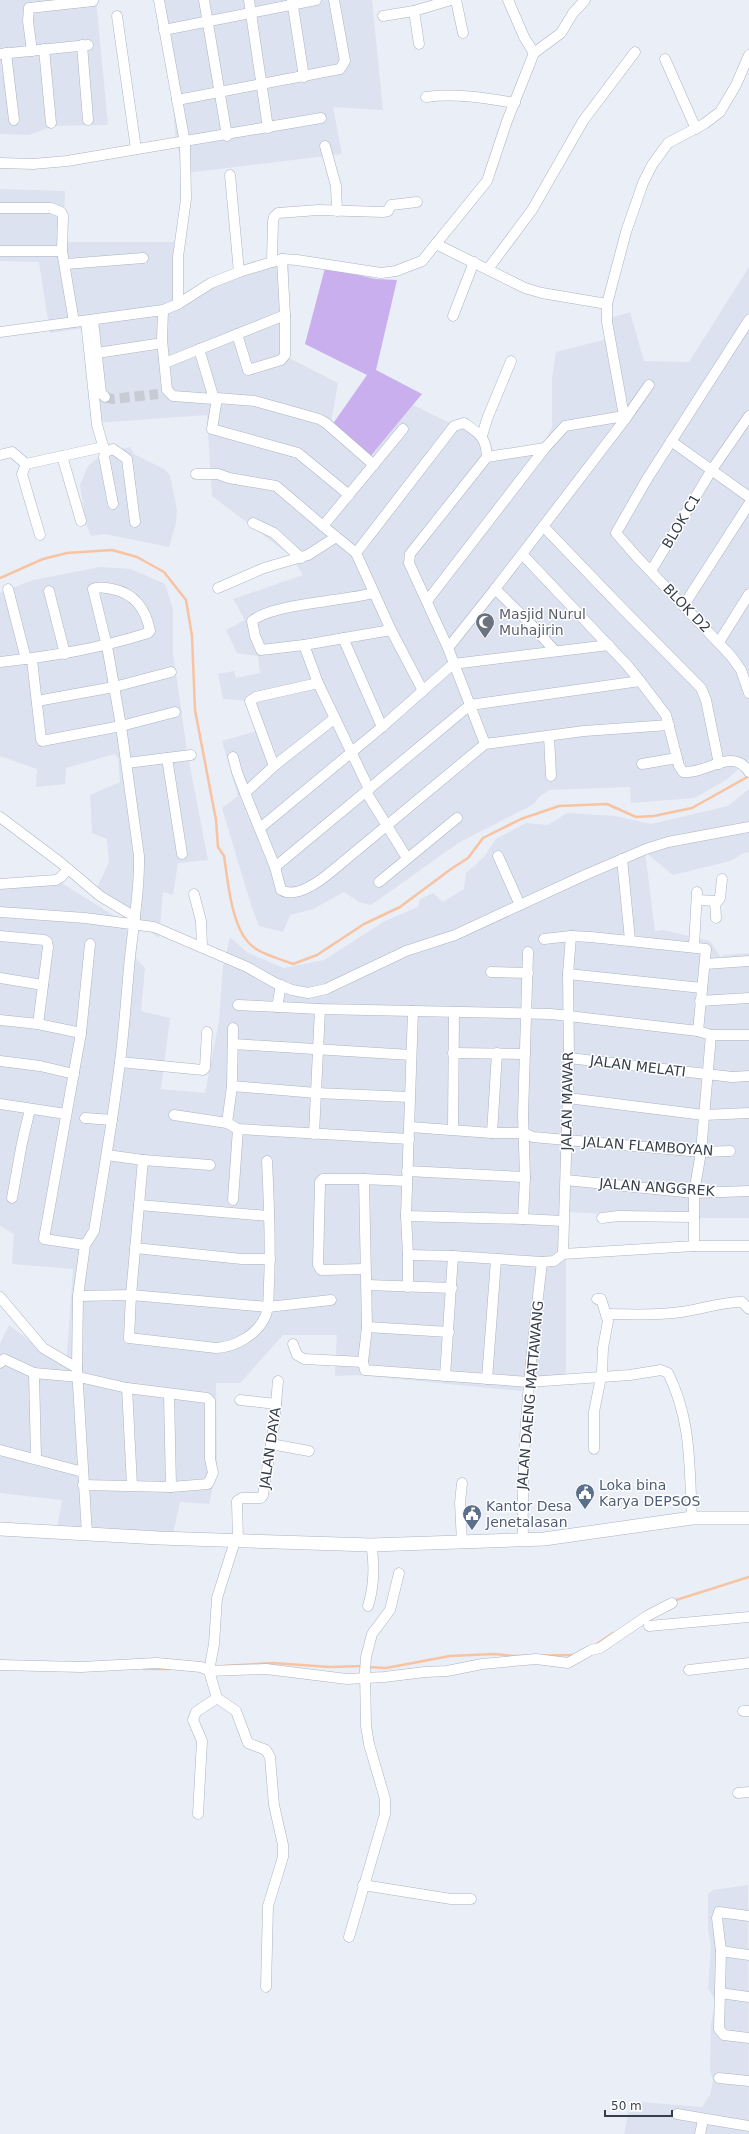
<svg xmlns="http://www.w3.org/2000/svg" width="749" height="2134" font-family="'DejaVu Sans',sans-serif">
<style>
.residential{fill:#dce2ef}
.green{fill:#caafee}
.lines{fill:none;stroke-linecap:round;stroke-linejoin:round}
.stream{stroke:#f8c3a1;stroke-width:2.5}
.minor-tunnel{stroke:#c6cbd4;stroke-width:10;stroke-dasharray:10 5;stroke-linecap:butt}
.minor-casing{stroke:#abb4c3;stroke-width:11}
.tertiary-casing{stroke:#abb4c3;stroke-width:14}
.minor{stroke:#fff;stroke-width:10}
.tertiary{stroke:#fff;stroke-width:13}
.labels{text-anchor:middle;stroke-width:3;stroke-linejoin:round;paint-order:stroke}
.street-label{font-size:14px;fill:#373f4c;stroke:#fff}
.worship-label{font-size:14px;fill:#5b616d;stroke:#fff;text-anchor:start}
.service-label{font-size:14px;fill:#4e5e75;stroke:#fff;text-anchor:start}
</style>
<rect width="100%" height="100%" fill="#eaeef6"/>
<g class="residential">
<polygon points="0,0 96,0 108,125 53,126 29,135 0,134"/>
<polygon points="164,0 372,0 383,110 333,107 342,154 185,173 176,142"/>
<polygon points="0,189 65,191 63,242 174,242 177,300 220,279 289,261 287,357 338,383 330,428 368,458 413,405 470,433 490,441 494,455 542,447 552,427 552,378 556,352 607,339 604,320 630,312 644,361 689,362 749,267 749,760 726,780 694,798 631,803 630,787 550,790 540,796 534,804 460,842 371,905 359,902 344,892 313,909 290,915 283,932 259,926 251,905 222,808 238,796 222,741 257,731 250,701 223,699 218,674 234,671 236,678 260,673 258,656 237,653 226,630 245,620 233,599 303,575 292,557 212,496 207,415 96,423 84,328 50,333 39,262 0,261"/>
<polygon points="130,447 134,454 164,469 170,475 177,510 176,523 169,547 105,534 91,536 86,524 80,485 88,466 104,453"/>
<polygon points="100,567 131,569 165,584 173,609 173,653 187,751 208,860 178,863 173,895 163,892 159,938 94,894 109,862 107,839 92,833 90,795 120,782 118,758 115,754 66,768 65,784 36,787 37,769 0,756 0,593 33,580"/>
<polygon points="749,789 749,852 744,853 730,861 673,875 645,852 655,931 663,930 710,941 722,959 723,955 749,953 749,1218 680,1218 566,1212 566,1378 521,1391 357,1375 335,1376 337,1335 283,1335 240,1383 216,1383 217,1467 209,1504 180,1502 173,1534 57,1528 62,1500 0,1493 0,1344 9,1325 66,1368 73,1269 12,1264 14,1234 0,1226 0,883 53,885 62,883 127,924 127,949 145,968 141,1011 170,1018 161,1089 205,1093 219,1021 223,967 230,937 248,953 284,968 324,960 385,921 418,907 420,899 433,893 443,902 464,889 466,873 484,857 496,839 526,823 548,825 567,813 615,816 651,824 728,806"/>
<polygon points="748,1885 749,2134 624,2134 630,2105 640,2102 702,2107 710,2095 713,2081 710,2071 711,2025 715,2000 708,1988 711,1946 708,1930 708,1894 713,1890"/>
</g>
<polygon class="green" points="325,268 376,279 397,280 376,370 422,394 368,459 330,428 367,375 305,344"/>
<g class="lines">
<g class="stream">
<path d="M0,578L43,559L67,553L112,550L137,557L164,572L186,600L192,636L195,710L216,820L218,847L224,856C228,881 231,923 248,942C258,954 279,958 293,964L317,955L364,924L400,907L451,869L468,858L483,838L521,819L559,806L607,804L636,817L654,816L692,808L749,776"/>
<polyline points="673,1601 749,1577"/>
<polyline points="595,1645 613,1633"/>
<polyline points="224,1666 273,1663 330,1667 363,1666"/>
<polyline points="368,1667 386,1668 450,1656 494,1654 514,1656 575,1655"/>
<polyline points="144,1669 169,1669"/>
</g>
<polyline class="minor-tunnel" points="105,397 112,399 158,394"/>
<g class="minor-casing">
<g id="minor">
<polyline points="159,0 185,143 186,199 178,257 178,304 211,283 239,272 282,259 297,260 381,273 396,271 422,261 487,181 507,121 534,53 561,33 573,13 585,0"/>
<polyline points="204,0 227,136"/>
<polyline points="249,0 268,128"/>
<polyline points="292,0 304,77"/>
<polyline points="456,0 463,33"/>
<polyline points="508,0 524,37 534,53"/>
<polyline points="414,11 419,44"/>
<polyline points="117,16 136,149"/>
<polyline points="383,16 414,11 451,0"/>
<polyline points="164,30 316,0"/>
<polyline points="82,45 88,120"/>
<polyline points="44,49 51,123"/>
<polyline points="32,51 28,21 29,8 93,1 92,0"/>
<polyline points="6,53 14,120"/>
<polyline points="0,54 88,45"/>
<polyline points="665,59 696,129"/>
<path d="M426,97C456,93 485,98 515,103"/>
<polyline points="177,100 340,69 345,61 334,0"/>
<polyline points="325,146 336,186 337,211"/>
<polyline points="0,163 33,164 67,161 321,118"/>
<polyline points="230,175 239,272"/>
<polyline points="0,208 51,208 61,212 63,216 62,251 74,322"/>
<polyline points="436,244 525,288 542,293 607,304"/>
<polyline points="0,251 62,251"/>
<polyline points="272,262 273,221 274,217 278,213 318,210 383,212 388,211 391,205 417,202"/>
<polyline points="66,264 143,258"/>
<polyline points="488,269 532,210 583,121 635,52"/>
<polyline points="163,310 162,340 167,390 173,396 214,399 199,349"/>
<polyline points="453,316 474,262"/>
<polyline points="93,320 101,393 105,397"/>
<polyline points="749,320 647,479 616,533 636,556 731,656 741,670 749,693"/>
<polyline points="86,321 97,425 105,452 113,449 127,459 135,522"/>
<polyline points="0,332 163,310 178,304"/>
<polyline points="237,334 248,370 281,360 285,355 285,315"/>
<polyline points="97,353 156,344"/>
<polyline points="165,363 285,315 282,259"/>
<polyline points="624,416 607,322 607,304 626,232 643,183 652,165 668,143 704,124 720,112 736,85 749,55"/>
<polyline points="626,418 522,554 627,665 640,681"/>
<polyline points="482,436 487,419 511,361"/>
<polyline points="671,441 749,497"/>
<polyline points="545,448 565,426 624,416 626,418 649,385"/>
<polyline points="105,452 104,457 113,504"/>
<polyline points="0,455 12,452 26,464 103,447"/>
<polyline points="62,456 81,521"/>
<polyline points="26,464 22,474 40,535"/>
<polyline points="196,474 218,474 229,478 276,486 323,526"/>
<polyline points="349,495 298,453 212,429 217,398 255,401 319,419 326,423 374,465"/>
<polyline points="253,523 274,533 301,558"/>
<polyline points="543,526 617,603 701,688 706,700 719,764"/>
<polyline points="356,553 323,526 403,429"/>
<polyline points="522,554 495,589 528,621 555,651"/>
<polyline points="651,571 711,471 749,416"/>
<polyline points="218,588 264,568 308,555 336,537"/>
<polyline points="8,589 26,659"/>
<polyline points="49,591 65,654"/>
<polyline points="427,601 545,448 487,457 410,554 409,563 448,648"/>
<polyline points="684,605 749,504"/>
<path d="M391,630L356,553L454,426L464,423C480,434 486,437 487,457"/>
<polyline points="343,638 382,727"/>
<polyline points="719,642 749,594"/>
<path d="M304,645L261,650L255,636L252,621C271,604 345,601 373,593"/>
<polyline points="32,660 41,739 42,741 121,726 175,712"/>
<path d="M0,662C53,656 97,649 148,633L150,631C146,609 134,593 112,589C106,588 99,586 93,589L107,646L121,726L139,856C140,894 132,931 129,968C126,1000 124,1031 120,1062C113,1119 103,1175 94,1231L85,1245L78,1296L77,1368L87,1534"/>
<polyline points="318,683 256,697 250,701 274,766 335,718"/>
<polyline points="37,701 114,687 171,672"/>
<polyline points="549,736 551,776"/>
<polyline points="485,744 448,648 495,589"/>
<polyline points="233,757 237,772 245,793"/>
<polyline points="167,758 182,854"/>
<polyline points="127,763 191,755"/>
<polyline points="642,764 677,758"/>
<path d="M274,766L245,793L275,867L281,890C297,899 320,881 332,871L485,744L584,731L669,725"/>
<polyline points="369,789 318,683 304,645 391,630 423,691"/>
<polyline points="366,792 407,858"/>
<polyline points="0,817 61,863 100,896 135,917"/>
<polyline points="260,828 382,727 453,664 609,645"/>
<polyline points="498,856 520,905"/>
<polyline points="622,859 630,940"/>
<path d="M275,867L470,705L640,681L666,715L679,766L683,772C705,775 733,746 749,772"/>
<polyline points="379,882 457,818"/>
<polyline points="0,884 56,880 61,877 68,869"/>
<polyline points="194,894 201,921 202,947"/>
<polyline points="697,900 718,901 720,898 722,879"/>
<polyline points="715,901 716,918"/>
<polyline points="0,912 85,918 154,927 247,967 277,984 292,990 308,993 326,989 406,951 455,935 585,875 646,849 668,842 749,827"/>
<polyline points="0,936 44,940 47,942 48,947 38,1024"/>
<polyline points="544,939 571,936 591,937 706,949 698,1031 711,1035 701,1152 694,1193 694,1246 563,1254"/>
<polyline points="694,946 697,892"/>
<polyline points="705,964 749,961"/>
<polyline points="491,972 528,973"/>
<polyline points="568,974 702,988"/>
<polyline points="0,978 43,985"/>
<polyline points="700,1001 749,998"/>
<polyline points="238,1005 320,1009 551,1014 698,1031"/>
<polyline points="277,1007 281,985"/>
<polyline points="0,1020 38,1024 81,1033"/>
<polyline points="711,1035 749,1035"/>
<polyline points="233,1044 411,1055"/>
<polyline points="453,1053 525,1054"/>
<polyline points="569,1058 732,1077 749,1076"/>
<polyline points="0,1061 40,1066 74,1074"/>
<polyline points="120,1062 203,1070 205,1068 207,1032"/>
<polyline points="232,1086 316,1093 409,1097"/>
<polyline points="568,1098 704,1115 749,1113"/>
<polyline points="0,1104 66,1114"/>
<polyline points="174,1115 227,1123 238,1129 409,1139"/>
<polyline points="85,1118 112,1120"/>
<polyline points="227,1123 232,1086 233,1028"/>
<polyline points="410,1127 492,1133 524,1133 533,1137 701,1152 730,1151"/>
<polyline points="453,1129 454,1012"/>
<polyline points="492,1133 497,1053"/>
<polyline points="314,1134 320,1009"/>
<path d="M107,1155L143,1160L131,1295L129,1338L216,1348C235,1347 257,1335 265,1317C270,1307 268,1294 269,1284C271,1243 269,1202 267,1161"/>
<polyline points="143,1160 210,1165"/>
<polyline points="407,1171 525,1177"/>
<polyline points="364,1179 323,1179 320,1182 318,1265 321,1270 365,1269"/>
<polyline points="566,1180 694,1193 749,1191"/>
<path d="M406,1181L364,1179L367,1327L363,1362L365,1370L529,1382L630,1375L661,1370L668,1373C692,1421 689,1467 692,1518"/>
<polyline points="12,1198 22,1143 30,1109"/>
<polyline points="233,1200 238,1129"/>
<polyline points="139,1205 269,1216"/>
<polyline points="406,1216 523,1219 525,1177 523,1115 528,952"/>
<polyline points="602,1218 618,1216 694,1217"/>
<polyline points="523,1219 563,1221"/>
<polyline points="85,1245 44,1239 81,1033 90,944"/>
<polyline points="694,1246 749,1246"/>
<polyline points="135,1248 242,1259 270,1259"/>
<polyline points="408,1255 453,1256"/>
<polyline points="367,1285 452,1288"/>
<polyline points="408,1287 408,1255 406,1216 413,1011"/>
<polyline points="78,1296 131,1295 268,1307 331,1300"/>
<polyline points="0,1297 43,1348 77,1368"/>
<path d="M606,1314C631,1314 657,1316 681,1312C702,1309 721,1302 742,1302L749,1309"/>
<polyline points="367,1327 449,1332"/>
<polyline points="293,1344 297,1355 304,1359 363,1362"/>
<polyline points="0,1363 4,1359 34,1373"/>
<polyline points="445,1376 453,1256 542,1262"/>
<polyline points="487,1379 496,1260"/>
<polyline points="127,1388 132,1485"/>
<polyline points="169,1394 171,1487"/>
<polyline points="240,1400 276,1404"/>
<polyline points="271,1444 309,1451"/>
<polyline points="594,1449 594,1412 602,1372 603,1348 608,1321 601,1299 597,1299"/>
<polyline points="0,1450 83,1472"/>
<polyline points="36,1458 34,1373 79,1377 127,1388 207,1398 210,1401 210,1459 213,1473 208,1484 171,1487 83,1485"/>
<path d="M523,1539C521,1446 531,1355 542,1262L554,1261L563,1254L569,1058L568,974L571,936"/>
<polyline points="235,1541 217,1598 214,1644 209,1671 217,1698 236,1711 248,1743 266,1750 270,1757 274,1805 283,1845 283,1857 268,1906 266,1987"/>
<polyline points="238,1541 237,1501 242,1498 261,1498 263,1495 274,1426 278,1381"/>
<polyline points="462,1542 460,1503 462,1483"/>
<path d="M368,1606C374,1587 375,1564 371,1545"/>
<polyline points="649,1626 749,1617"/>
<polyline points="0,1665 81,1667 157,1663 201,1667 209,1671 266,1669 347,1679 384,1677 425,1672 447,1671 482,1664 536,1659 568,1663 591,1650 600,1648 647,1616 672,1603"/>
<polyline points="689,1670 749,1663"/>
<polyline points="743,1711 749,1711"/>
<polyline points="738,1793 749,1792"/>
<polyline points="198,1814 202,1741 193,1720 196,1712 217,1698"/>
<polyline points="363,1885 451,1899 471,1899"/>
<polyline points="749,1916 719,1912 717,1918 721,1951 719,2029 724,2035 749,2038"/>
<polyline points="349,1937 385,1814 385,1799 369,1744 366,1726 365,1671 366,1657 372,1634 390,1610 399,1573"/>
<polyline points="721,1951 749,1955"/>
<polyline points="720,1993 749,1997"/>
<polyline points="719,2078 749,2081"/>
<polyline points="677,2114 749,2126"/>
<polyline points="700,2134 703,2120"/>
</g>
</g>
<g class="tertiary-casing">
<polyline id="tertiary" points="0,1529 159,1538 371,1545 544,1539 692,1518 749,1518"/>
</g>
<use href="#minor" class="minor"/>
<use href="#tertiary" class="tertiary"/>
</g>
<defs>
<g id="mosque-pin" transform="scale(1)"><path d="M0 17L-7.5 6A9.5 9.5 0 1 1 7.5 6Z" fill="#6b7280" stroke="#fff"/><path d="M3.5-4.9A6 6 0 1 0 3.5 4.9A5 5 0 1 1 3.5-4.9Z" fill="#fff"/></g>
<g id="civic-pin" transform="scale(1)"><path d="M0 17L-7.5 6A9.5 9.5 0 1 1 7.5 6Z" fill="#5c6f8a" stroke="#fff"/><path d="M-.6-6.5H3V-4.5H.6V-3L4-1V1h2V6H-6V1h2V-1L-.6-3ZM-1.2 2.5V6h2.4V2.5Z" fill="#fff"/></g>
</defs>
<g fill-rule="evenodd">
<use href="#mosque-pin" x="485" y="622"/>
<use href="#civic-pin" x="585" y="1493"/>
<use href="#civic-pin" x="472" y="1514"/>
</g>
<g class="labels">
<g class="street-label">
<text transform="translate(681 521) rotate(-59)" y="5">BLOK C1</text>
<text transform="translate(687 608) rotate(46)" y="5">BLOK D2</text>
<text transform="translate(638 1066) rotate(7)" y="5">JALAN MELATI</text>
<text transform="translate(567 1101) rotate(-89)" y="5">JALAN MAWAR</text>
<text transform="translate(648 1146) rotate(4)" y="5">JALAN FLAMBOYAN</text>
<text transform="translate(657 1187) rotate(4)" y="5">JALAN ANGGREK</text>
<text transform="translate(530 1395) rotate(-85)" y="5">JALAN DAENG MATTAWANG</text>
<text transform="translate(270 1448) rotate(-82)" y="5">JALAN DAYA</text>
</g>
<g class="worship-label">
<text x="499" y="619">Masjid Nurul<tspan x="499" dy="16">Muhajirin</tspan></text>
</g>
<g class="service-label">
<text x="599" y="1490">Loka bina<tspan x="599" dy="16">Karya DEPSOS</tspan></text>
<text x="486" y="1511">Kantor Desa<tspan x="486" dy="16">Jenetalasan</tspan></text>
</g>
</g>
<path d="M605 2110v6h67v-6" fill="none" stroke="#373f4c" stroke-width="2"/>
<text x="611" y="2110" font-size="12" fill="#373f4c" stroke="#ffffff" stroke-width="3" paint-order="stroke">50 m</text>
</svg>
